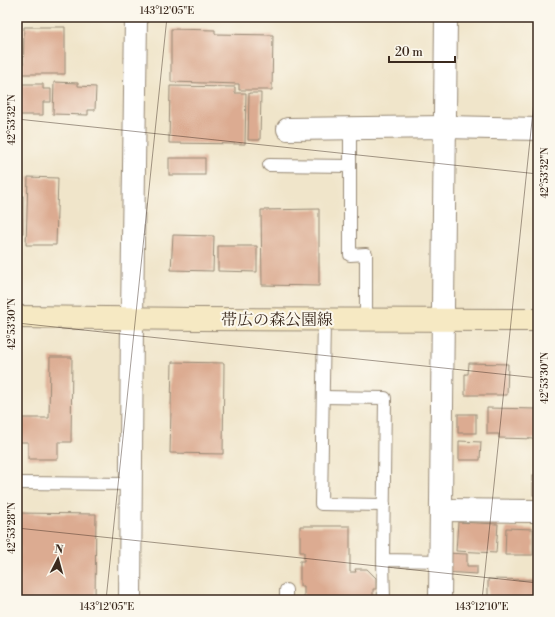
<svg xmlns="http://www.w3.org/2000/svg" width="555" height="617" font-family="'Libre Bodoni','Noto Serif JP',serif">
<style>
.building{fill:#dcab91}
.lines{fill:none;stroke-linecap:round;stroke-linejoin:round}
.service-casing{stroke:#968874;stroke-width:14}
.minor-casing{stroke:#968874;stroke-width:24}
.tertiary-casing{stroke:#968874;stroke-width:24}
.secondary-casing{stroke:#968874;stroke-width:24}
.service{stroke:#fff;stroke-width:12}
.minor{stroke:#fff;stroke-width:22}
.tertiary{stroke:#fff;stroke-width:22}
.secondary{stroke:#f6e9c3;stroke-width:22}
.ticks{fill:none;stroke:#3b2a1e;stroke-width:1;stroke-opacity:0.45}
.labels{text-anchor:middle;stroke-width:4;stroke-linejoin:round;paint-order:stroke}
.street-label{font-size:16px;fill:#3b2a1e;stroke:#fbf7ec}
.neatline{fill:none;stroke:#3b2a1e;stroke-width:1.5}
.ticks-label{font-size:10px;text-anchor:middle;fill:#3b2a1e}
</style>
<rect width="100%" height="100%" fill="#fbf7ec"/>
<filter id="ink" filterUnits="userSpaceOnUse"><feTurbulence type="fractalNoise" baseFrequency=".025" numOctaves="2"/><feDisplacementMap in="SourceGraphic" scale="8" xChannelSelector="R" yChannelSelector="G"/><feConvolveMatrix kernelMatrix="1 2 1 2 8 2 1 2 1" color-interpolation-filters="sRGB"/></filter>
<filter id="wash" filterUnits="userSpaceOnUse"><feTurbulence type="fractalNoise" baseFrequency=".012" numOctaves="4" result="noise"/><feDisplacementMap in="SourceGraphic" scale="16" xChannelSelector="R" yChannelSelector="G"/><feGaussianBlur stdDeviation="0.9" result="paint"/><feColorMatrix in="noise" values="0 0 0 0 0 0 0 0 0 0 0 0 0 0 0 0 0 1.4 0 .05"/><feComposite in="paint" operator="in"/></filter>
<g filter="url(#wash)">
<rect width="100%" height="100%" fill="#f0e5ca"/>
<g id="blocks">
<g class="building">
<polygon points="24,27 65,27 65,74 23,74"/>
<polygon points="171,29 215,30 215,34 273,35 272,90 239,90 239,84 171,82"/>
<polygon points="17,39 20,39 19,75 17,75"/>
<polygon points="54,82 78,83 78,86 96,87 95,110 88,110 88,115 53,114"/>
<polygon points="17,84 43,84 43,89 51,89 51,102 43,102 43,115 17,115"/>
<polygon points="170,86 235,87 235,93 246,93 245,144 169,143"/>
<polygon points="249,93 261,93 260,140 248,140"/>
<rect x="169" y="158" width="36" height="17"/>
<polygon points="28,177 58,178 56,245 26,245"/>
<rect x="17" y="196" width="6" height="37"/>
<polygon points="319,209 319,286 262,285 261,210"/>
<polygon points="173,235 214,236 213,271 171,270"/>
<polygon points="218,246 257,246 257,272 218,271"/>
<polygon points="50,357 72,357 71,442 58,442 58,459 28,459 28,442 17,442 18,418 49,418"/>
<polygon points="172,362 224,363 223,454 170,453"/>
<polygon points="469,363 508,364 507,395 465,395 465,374 468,374"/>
<polygon points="487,408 536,409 536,439 499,438 499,434 487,434"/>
<rect x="458" y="414" width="18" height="19"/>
<polygon points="459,441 481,442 480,460 459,460"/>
<rect x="533" y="475" width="5" height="20"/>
<polygon points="17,513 96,514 95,600 17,600"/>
<polygon points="458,522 498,524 496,553 456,551"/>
<rect x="536" y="525" width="2" height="14"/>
<polygon points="300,526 350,526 350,572 356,572 355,569 367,569 376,578 376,589 373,589 373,600 304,600 304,586 300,586 300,561 304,561 304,552 300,552"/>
<polygon points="506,528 533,529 533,555 505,555"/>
<polygon points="445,553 467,554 467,566 477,566 477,574 443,572"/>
<polygon points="488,579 538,580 538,600 488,600"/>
</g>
</g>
</g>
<g filter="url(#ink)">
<use href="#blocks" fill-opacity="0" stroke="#968874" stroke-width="1"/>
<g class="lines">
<g class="service-casing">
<g id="service">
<polyline points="269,165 350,166 350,255 366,254 366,320"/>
<polyline points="350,166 350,129"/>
<polyline points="324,320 321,504 384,505"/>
<polyline points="323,397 385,398 383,560 441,561"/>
<polyline points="17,483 131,484"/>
<polyline points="383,560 384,600"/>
<polyline points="286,590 286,600"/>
</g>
</g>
<g class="minor-casing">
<g id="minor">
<polyline points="288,129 446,127 538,129"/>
<polyline points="441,510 538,511"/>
<polyline points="440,600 446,17"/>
</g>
</g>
<g class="tertiary-casing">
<polyline id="tertiary" points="130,600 132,318 136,17"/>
</g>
<g class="secondary-casing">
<polyline id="secondary" points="17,317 196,319 538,320"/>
</g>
<use href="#service" class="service"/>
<use href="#minor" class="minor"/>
<use href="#tertiary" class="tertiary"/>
<use href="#secondary" class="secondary"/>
</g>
</g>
<path class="ticks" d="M17,119L538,174M17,323L538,378M17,528L538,583M106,600L167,17M482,600L538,63"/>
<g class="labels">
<g class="street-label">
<text x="277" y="325">帯広の森公園線</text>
</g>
</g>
<rect width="555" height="617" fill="none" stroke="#fbf7ec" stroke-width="44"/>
<g transform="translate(58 559) rotate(6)" stroke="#fbf7ec" stroke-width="3" paint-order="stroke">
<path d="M0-3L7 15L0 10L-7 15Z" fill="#3b2a1e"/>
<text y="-6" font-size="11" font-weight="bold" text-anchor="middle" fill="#3b2a1e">N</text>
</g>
<path d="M389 56v6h66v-6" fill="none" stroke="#3b2a1e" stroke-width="2"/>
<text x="395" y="56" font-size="12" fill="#3b2a1e" stroke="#fbf7ec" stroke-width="3" paint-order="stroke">20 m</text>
<rect x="22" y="22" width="511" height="573" class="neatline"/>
<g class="ticks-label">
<text x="167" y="14">143°12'05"E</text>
<text transform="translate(11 120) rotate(-90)" y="4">42°53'32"N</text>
<text transform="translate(544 173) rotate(-90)" y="4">42°53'32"N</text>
<text transform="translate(11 324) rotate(-90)" y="4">42°53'30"N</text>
<text transform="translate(544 378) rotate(-90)" y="4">42°53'30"N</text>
<text transform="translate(11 528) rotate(-90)" y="4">42°53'28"N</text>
<text x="107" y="610">143°12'05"E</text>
<text x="482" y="610">143°12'10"E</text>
</g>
</svg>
